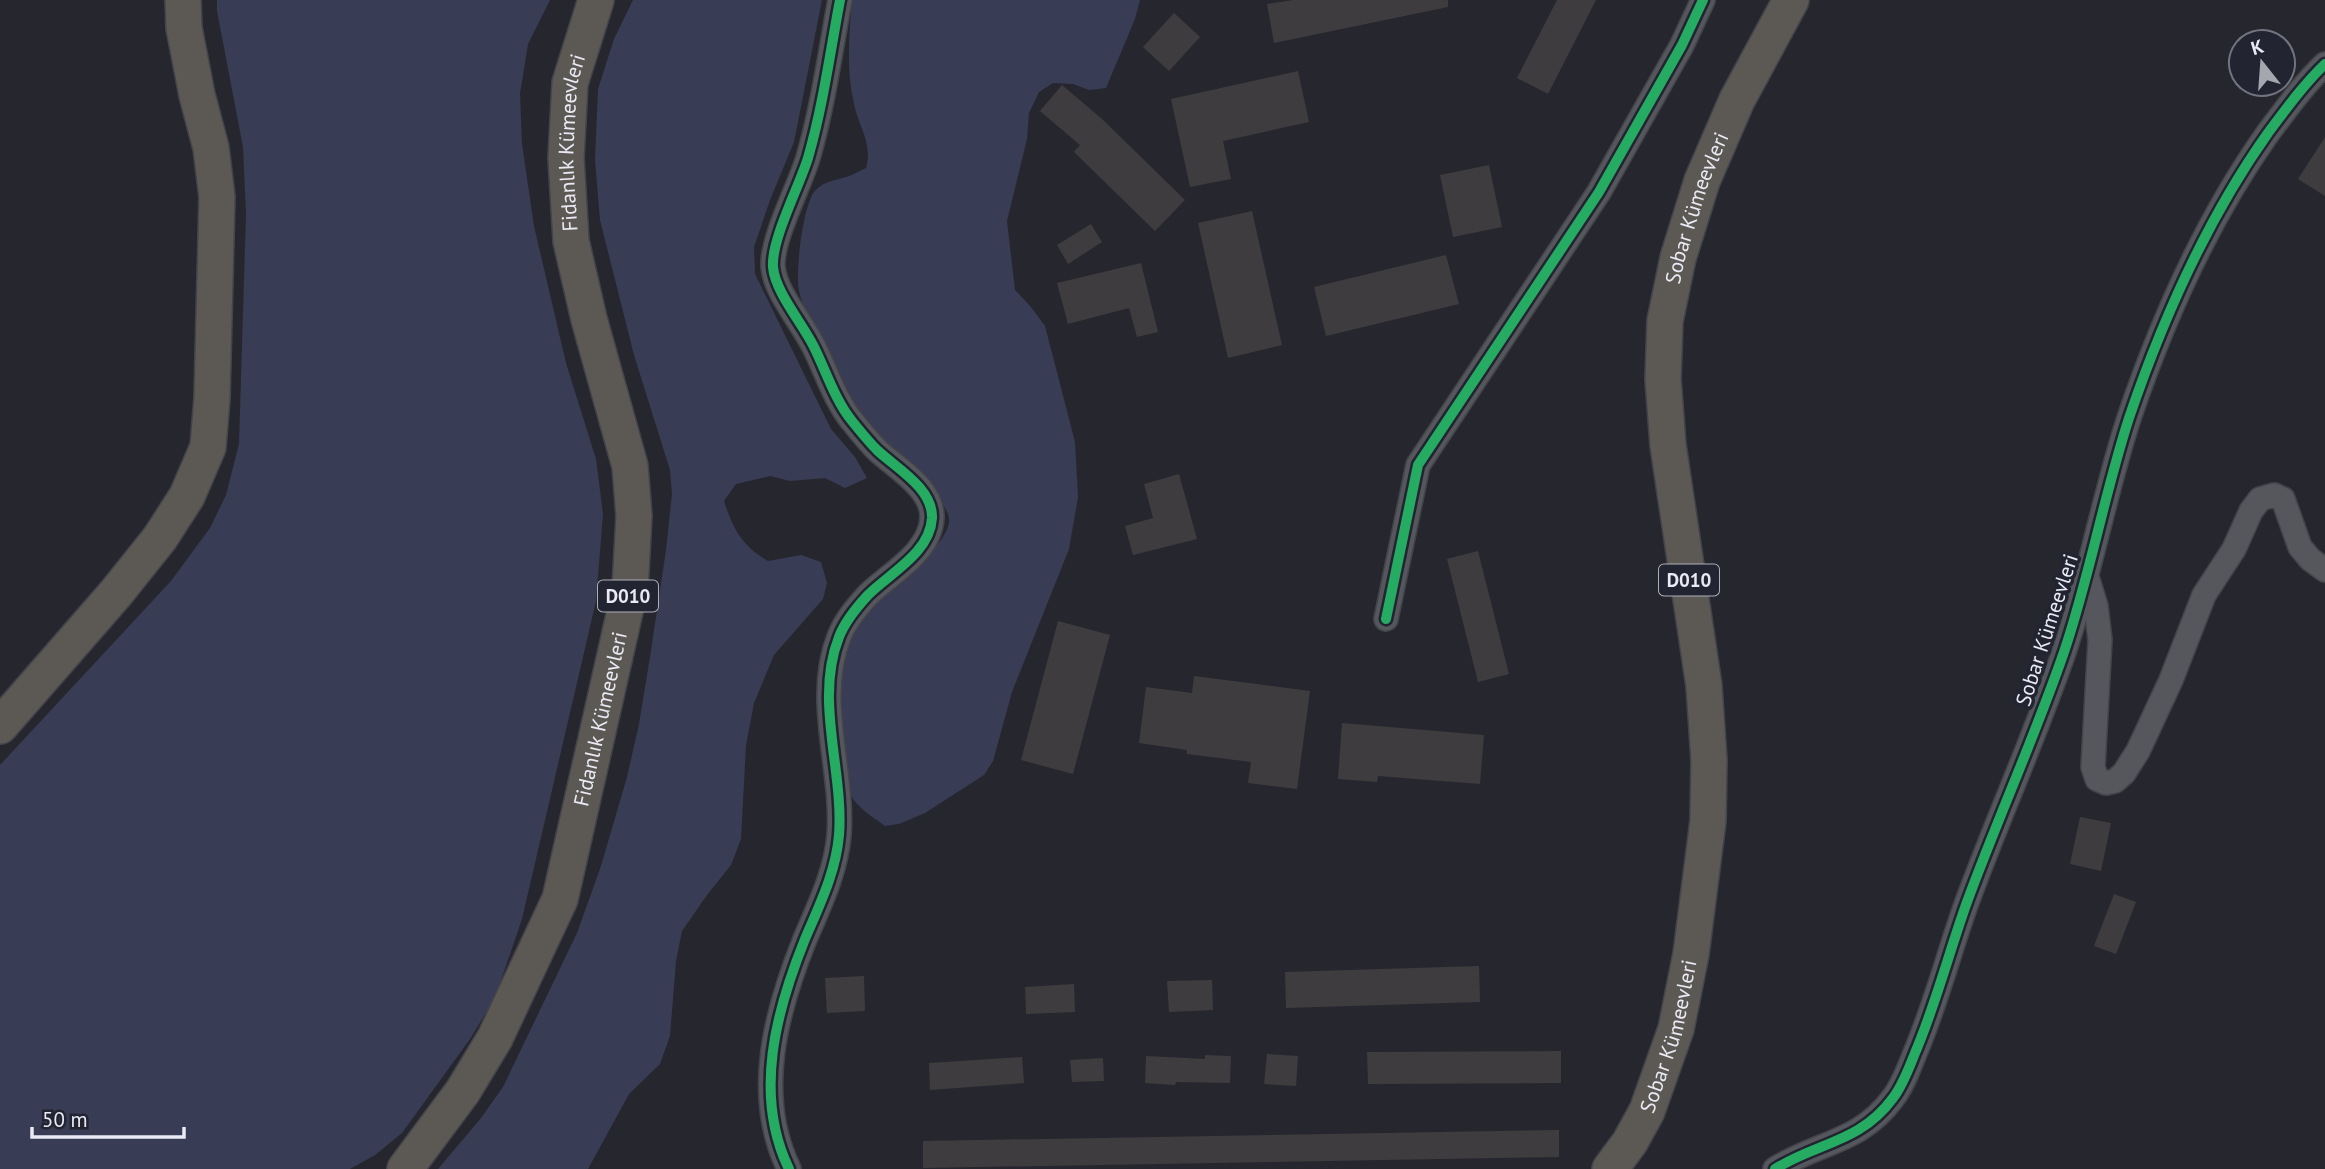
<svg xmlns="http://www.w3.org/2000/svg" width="2325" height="1169" font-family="'PT Sans',sans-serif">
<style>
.green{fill:#393c55}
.building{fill:#3e3c3e}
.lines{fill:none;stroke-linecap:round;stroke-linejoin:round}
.street-casing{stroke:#43444a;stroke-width:26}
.primary-casing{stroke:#43444a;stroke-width:38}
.street{stroke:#56575d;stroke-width:23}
.primary{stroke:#5c5955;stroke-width:35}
.cycleway-casing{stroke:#222432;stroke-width:15}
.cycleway{stroke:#26ab63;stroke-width:10}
.labels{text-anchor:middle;stroke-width:7;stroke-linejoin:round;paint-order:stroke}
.shield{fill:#222432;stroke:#adafb9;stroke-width:2}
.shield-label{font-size:19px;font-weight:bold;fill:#e9eaf3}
.street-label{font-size:21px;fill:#e9eaf3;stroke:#222432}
</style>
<rect width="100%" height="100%" fill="#26272e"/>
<g class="green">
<polygon points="217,0 550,0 528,44 520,94 522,144 534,226 566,363 596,459 603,514 596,601 522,919 495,998 470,1039 402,1133 375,1155 350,1169 0,1169 0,765 171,581 210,528 226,495 239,444 246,214 243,147 217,11"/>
<path d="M633,0H822L794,142L770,200L754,247L755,274L831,429L855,457L867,478L845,488L825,478L790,481L770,476L736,484L724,501C733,529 742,546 768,561L801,555L821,562L827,583L823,599L774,655L754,703L746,745L741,839L731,865L707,895L682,931L676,961L670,1036L660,1064L629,1094L588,1169H438L481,1118L503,1087L577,933L601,866L627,777L639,724L650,657L666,550L672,494L670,470L634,355L600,220L595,160L598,89L614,39Z"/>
<path d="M852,0H1140L1135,19L1106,88L1089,90L1073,84L1053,83L1039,92L1029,113L1027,139L1007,221L1015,290L1031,307L1045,326L1075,442L1078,497L1069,549L1012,692L993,761L984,775L925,813L899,824L885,826C872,816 858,809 850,794C846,785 846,773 845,763C838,717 831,659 859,618C876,593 953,547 949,518C946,497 892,453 876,435C855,412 844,380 829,352C820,335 803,310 799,291C795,272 803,207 814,192C823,181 834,181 846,177C853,175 859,171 866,168C873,143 859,128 854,104C846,70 849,35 852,0Z"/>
</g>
<g class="building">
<polygon points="1293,0 1448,0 1448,7 1274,43 1267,4"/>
<polygon points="1557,0 1596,0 1548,94 1517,78"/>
<polygon points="1174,13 1200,37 1169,71 1143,47"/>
<polygon points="1298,71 1309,122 1223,141 1231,179 1190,187 1171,99"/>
<polygon points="1062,85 1102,119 1185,200 1155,231 1074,152 1080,145 1040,111"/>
<polygon points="2325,137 2325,196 2298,179"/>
<polygon points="1489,165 1502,227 1453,237 1440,175"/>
<polygon points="1252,211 1282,345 1228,358 1198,223"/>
<polygon points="1091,224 1102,242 1068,264 1057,245"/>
<polygon points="1446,255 1459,304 1326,336 1314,287"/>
<polygon points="1141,263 1158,332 1137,337 1129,308 1068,324 1057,283"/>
<polygon points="1179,474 1197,539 1133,555 1125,526 1153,518 1144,484"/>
<polygon points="1478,551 1509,674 1478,682 1447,559"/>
<polygon points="1058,621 1110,635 1073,774 1021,760"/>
<polygon points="1194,676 1310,691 1297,789 1248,783 1251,762 1187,754 1187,750 1139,743 1146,687 1192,693"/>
<polygon points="1342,723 1484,735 1480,784 1378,776 1377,782 1338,779"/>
<polygon points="2080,817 2111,823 2101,871 2070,864"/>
<polygon points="2114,894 2136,902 2116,954 2094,946"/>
<polygon points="1479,966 1480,1002 1286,1008 1285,972"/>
<polygon points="864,976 865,1011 827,1013 825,978"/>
<polygon points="1212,980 1213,1010 1169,1012 1167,981"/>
<polygon points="1074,984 1075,1012 1026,1014 1025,987"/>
<polygon points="1561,1051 1561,1083 1368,1084 1367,1052"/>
<polygon points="1267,1054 1298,1056 1296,1086 1264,1084"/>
<polygon points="1205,1055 1231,1056 1230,1083 1176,1082 1175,1085 1145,1083 1146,1056 1205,1059"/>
<polygon points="1022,1057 1024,1083 930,1090 929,1063"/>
<polygon points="1103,1058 1104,1081 1072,1082 1070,1060"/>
<polygon points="1559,1130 1559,1157 923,1168 923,1141"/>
</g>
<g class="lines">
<g class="street-casing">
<g id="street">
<polyline points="2087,577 2096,606 2100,640 2093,767 2097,779 2106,783 2115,781 2124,773 2138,751 2171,680 2204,595 2234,549 2251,511 2260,499 2274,495 2283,499 2300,547 2310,559 2325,570"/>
<polyline points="1386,619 1418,465 1599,192 1682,45 1703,0"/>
<path d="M789,1169C753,1095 776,1011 805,939C819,906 836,872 839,835C844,771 814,700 839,637C845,621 856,608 868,595C890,573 930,553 932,518C933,488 896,468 877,450C868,441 860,431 852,421C835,400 826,371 814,347C803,324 775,292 773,267C771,240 799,187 808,158C823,106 830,53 840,0"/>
<path d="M1775,1169C1818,1142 1860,1143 1893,1098C1903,1085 1909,1068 1915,1053C1936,1004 1949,952 1967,902C1998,818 2035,736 2064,652C2090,575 2104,495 2129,418C2163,318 2207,219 2268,133C2286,109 2304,84 2325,64"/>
</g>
</g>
<g class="primary-casing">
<g id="primary">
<polyline points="0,726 116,593 160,538 187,496 208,447 212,398 217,197 211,148 197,95 184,28 183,0"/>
<path id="s1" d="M405,1169L463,1091L495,1038L560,899L630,589L634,516L630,466L589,319L571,241L566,158L570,83L596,0"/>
<path id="s2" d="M1610,1169L1630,1142L1647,1111L1676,1029L1691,954L1708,821L1709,760L1704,686L1668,445L1663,379L1665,321L1678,258L1702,181L1737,100L1791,0"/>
</g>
</g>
<use href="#street" class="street"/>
<use href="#primary" class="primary"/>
<g class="cycleway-casing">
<g id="cycleway">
<polyline points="1386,619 1418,465 1599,192 1682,45 1703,0"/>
<path d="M789,1169C753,1095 776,1011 805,939C819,906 836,872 839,835C844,771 814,700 839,637C845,621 856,608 868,595C890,573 930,553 932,518C933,488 896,468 877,450C868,441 860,431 852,421C835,400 826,371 814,347C803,324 775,292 773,267C771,240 799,187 808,158C823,106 830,53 840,0"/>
<path d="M1775,1169C1818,1142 1860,1143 1893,1098C1903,1085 1909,1068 1915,1053C1936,1004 1949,952 1967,902C1998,818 2035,736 2064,652C2090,575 2104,495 2129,418C2163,318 2207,219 2268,133C2286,109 2304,84 2325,64"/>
</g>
</g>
<use href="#cycleway" class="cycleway"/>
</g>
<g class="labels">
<g class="shield">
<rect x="1659" y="564.5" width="60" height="31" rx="5"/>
<rect x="598" y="580.5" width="60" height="31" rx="5"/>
</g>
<g class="shield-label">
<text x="1689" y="587">D010</text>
<text x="628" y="603">D010</text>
</g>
<g class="street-label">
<text dy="7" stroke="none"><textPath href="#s1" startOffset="1085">Fidanlık Kümeevleri</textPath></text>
<text dy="7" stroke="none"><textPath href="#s2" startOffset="987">Sobar Kümeevleri</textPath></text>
<text transform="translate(2047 630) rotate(-72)" y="7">Sobar Kümeevleri</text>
<text dy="7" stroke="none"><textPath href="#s1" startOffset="497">Fidanlık Kümeevleri</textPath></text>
<text dy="7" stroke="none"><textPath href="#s2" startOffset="147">Sobar Kümeevleri</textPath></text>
</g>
</g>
<g transform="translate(2262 63) rotate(343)"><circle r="33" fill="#222432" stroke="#72737f" stroke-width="2"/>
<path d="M0-5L12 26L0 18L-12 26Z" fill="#a5a6ae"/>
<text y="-10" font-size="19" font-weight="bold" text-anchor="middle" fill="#e9eaf3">K</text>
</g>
<path d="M32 1127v10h152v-10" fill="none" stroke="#e9eaf3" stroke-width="3.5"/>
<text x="42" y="1127" font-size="21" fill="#e9eaf3" stroke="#222432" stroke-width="5" paint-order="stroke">50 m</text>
</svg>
